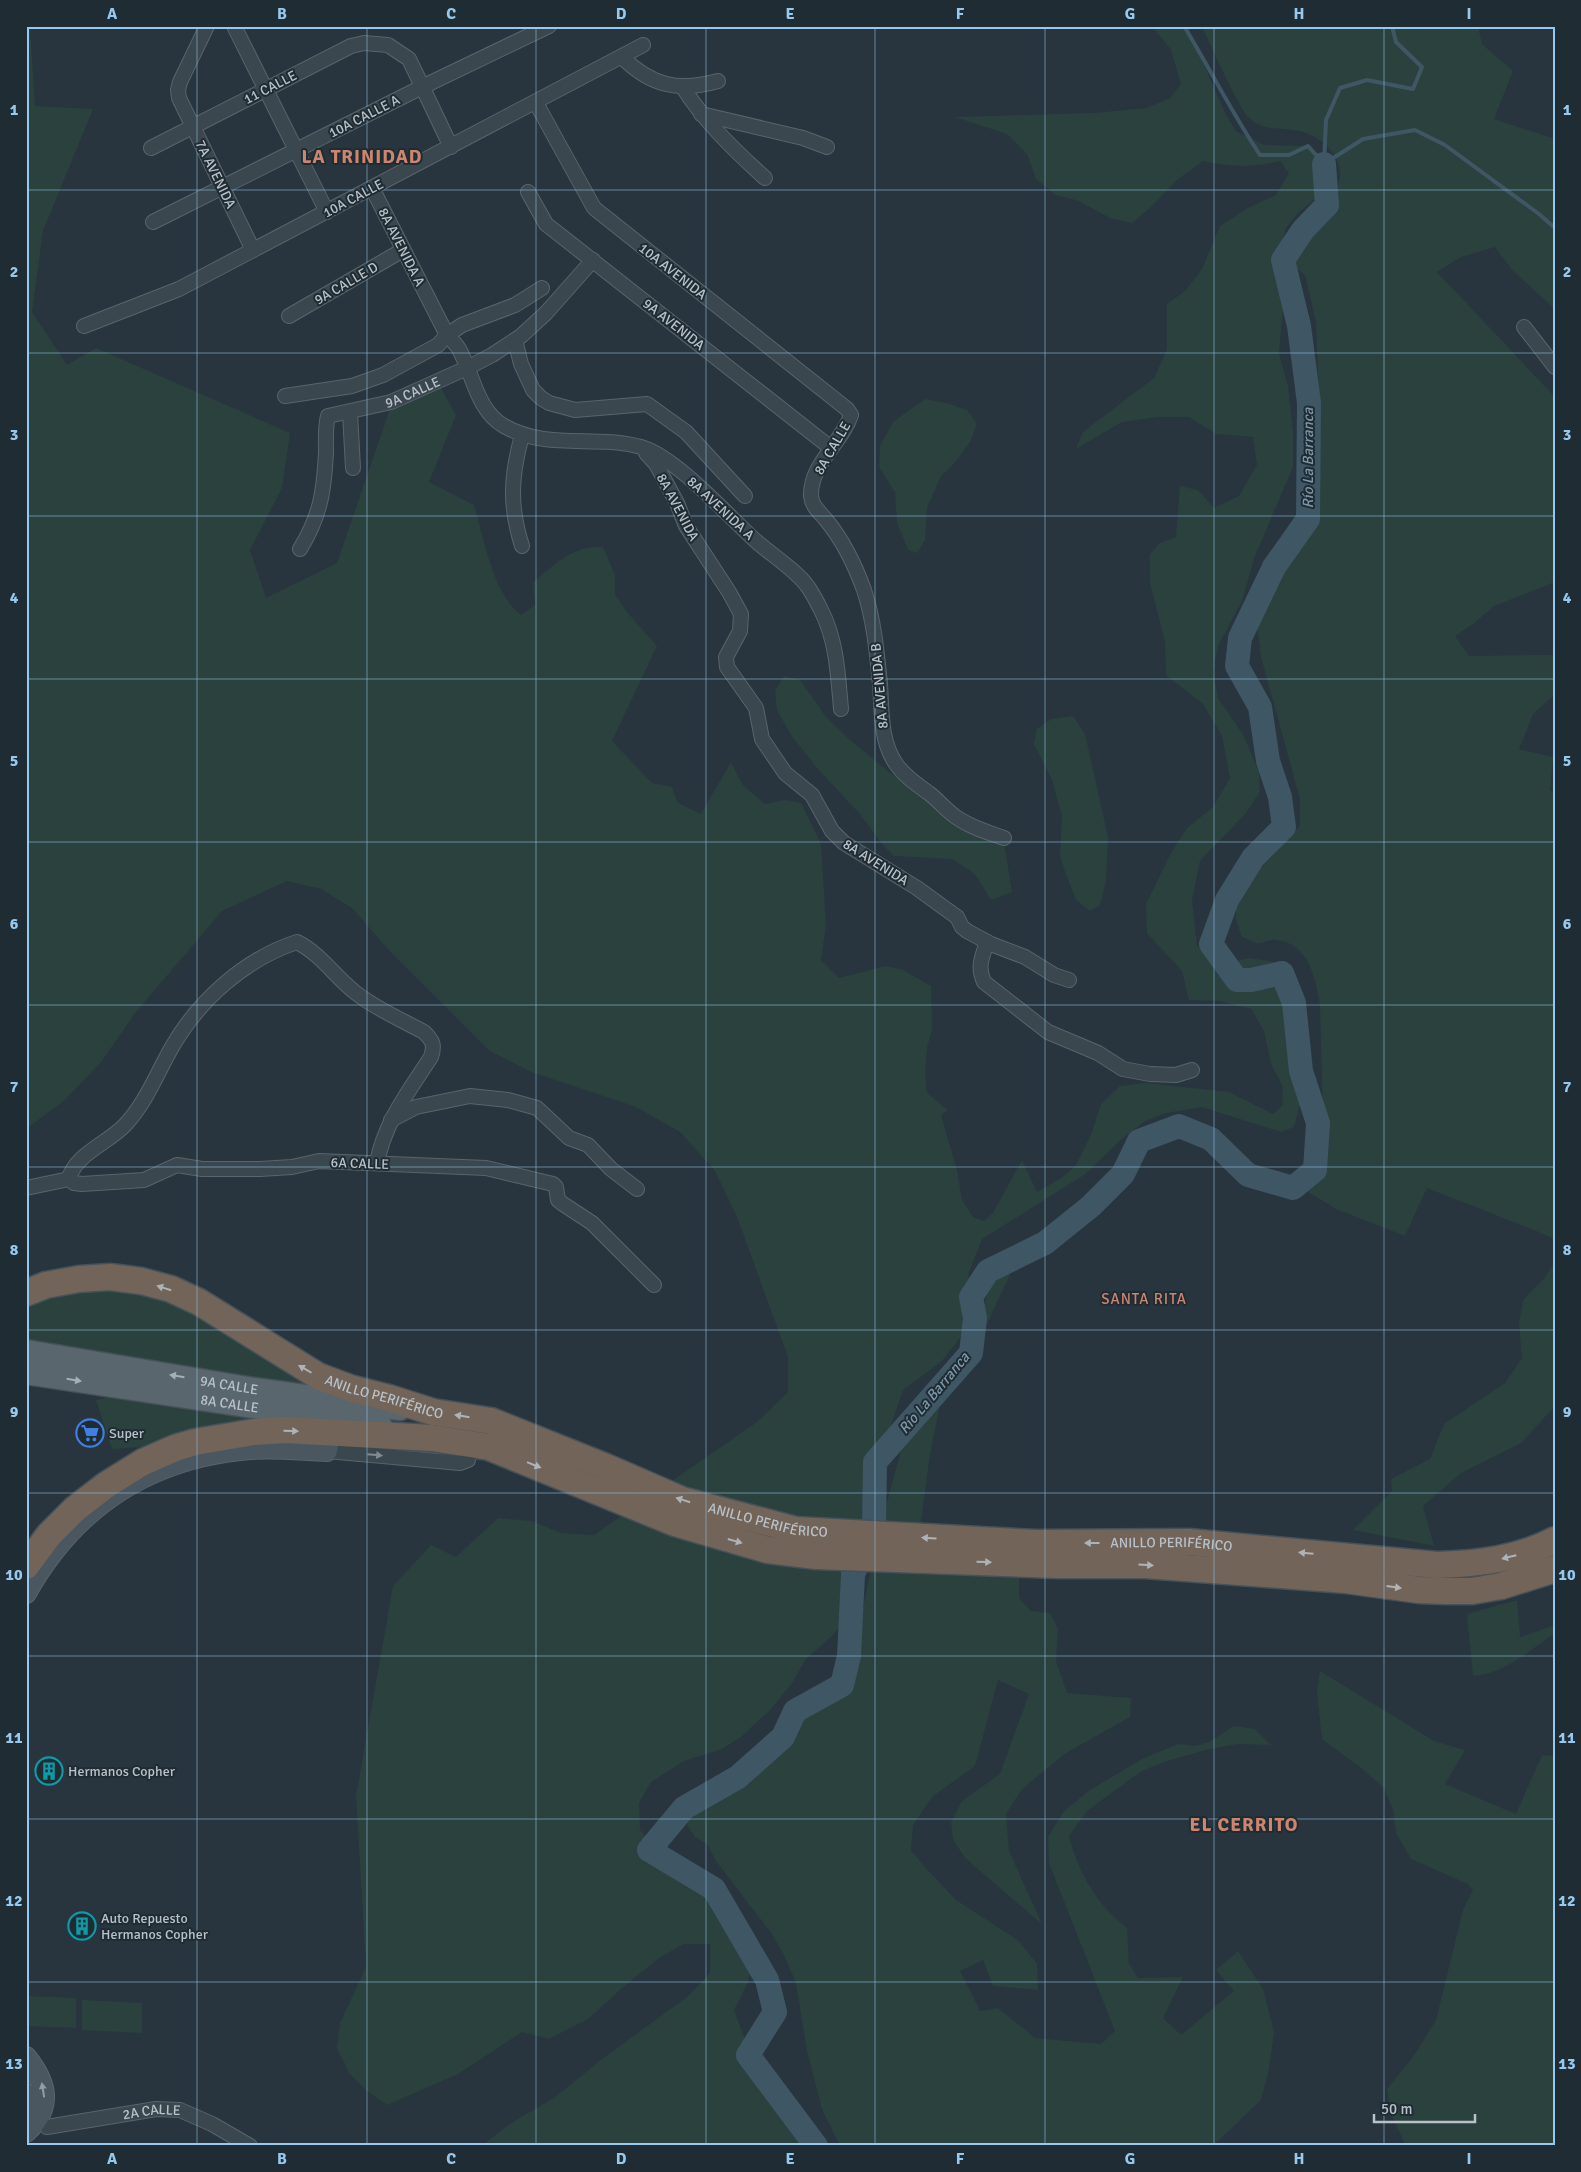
<svg xmlns="http://www.w3.org/2000/svg" width="1581" height="2172" font-family="Signika,sans-serif">
<style>
.green{fill:#2a413e}
.lines{fill:none;stroke-linecap:round;stroke-linejoin:round}
.stream{stroke:#3f5665;stroke-width:4}
.river{stroke:#3f5665;stroke-width:24}
.street-casing{stroke:#59646c;stroke-width:16}
.secondary-casing{stroke:#59646c;stroke-width:22}
.primary-casing{stroke:#455057;stroke-width:25}
.highway-casing{stroke:#465159;stroke-width:29}
.street{stroke:#3b474e;stroke-width:14}
.secondary{stroke:#4a5761;stroke-width:20}
.primary{stroke:#5a666e;stroke-width:22}
.highway{stroke:#736459;stroke-width:26}
.oneway{fill:#aeb3b8}
.oneway2{fill:#a5afb7}
.oneway3{fill:#808a92}
.oneway4{fill:#929ca5}
.grid{fill:none;stroke:#96c9ef;stroke-width:1;stroke-opacity:0.55}
.labels{text-anchor:middle;stroke-width:4;stroke-linejoin:round;paint-order:stroke}
.street-label{font-size:14px;fill:#b8c1c9;stroke:#202c33}
.poi-label{font-size:14px;fill:#b8c1c9;stroke:#202c33;text-anchor:start}
.water-label{font-size:15px;font-style:italic;fill:#7b97a9;stroke:#202c33}
.neighbourhood-label{font-size:15px;letter-spacing:1px;fill:#cc866f;stroke:#202c33}
.district-label{font-size:19px;font-weight:bold;letter-spacing:1px;fill:#cc866f;stroke:#202c33}
.neatline{fill:none;stroke:#96c9ef;stroke-width:2}
.grid-label{font-size:16px;text-anchor:middle;font-weight:bold;fill:#96c9ef}
</style>
<rect width="100%" height="100%" fill="#28353e"/>
<g class="green">
<path d="M29,26H30L35,106L93,109L43,231L32,312L67,365L96,348L290,433L282,488L250,550L266,598L337,563L391,406L438,383L456,415L429,482L474,505C484,538 493,594 521,615L535,605L533,583C553,565 574,545 603,547L615,575V595L627,612L657,646L612,741L652,783L672,787L678,803L701,814L731,762L742,784L765,804L785,800L801,803L821,844L826,926L821,960L839,978L885,966L903,970L931,986L932,1029L927,1048L925,1072L927,1093L948,1110L941,1115L957,1170L962,1200L973,1217L984,1221L993,1213L1022,1160L1037,1192L1063,1177L1076,1165L1091,1135L1101,1104L1120,1086L1146,1083L1229,1092L1273,1114L1282,1106L1283,1087L1271,1064L1264,1031L1251,1009L1219,1001L1189,1000L1182,971L1147,933L1146,904L1171,853L1187,828L1213,807L1230,778L1222,736L1203,704L1166,675L1165,642L1150,583V554L1160,543L1176,537L1180,486L1198,490L1214,508L1239,496L1257,465L1253,437L1216,434L1189,417H1158L1122,422L1076,449L1083,432L1154,378L1167,349V304L1185,291L1202,269L1220,226L1248,208L1276,195L1289,173L1280,161C1251,168 1232,167 1203,161L1177,180L1149,209L1132,223L1110,218L1079,201L1056,195L1036,179L1027,154L1007,134L955,117L1094,113L1147,108L1170,98L1181,84L1171,50L1152,26H1187L1226,115L1236,131L1264,145L1306,146L1322,155L1329,170L1326,190L1298,213L1286,228L1276,263L1283,307L1279,354L1288,386L1293,431V467L1255,556L1242,601L1218,646L1213,671L1218,698L1244,736L1259,773L1260,792L1246,813L1200,861L1192,900L1197,946L1221,965L1249,958L1275,962L1292,987L1297,1007L1300,1104L1294,1127L1281,1132L1202,1107L1166,1113L1145,1121L1124,1137L1084,1175L982,1239L969,1272L964,1332L942,1361L903,1390L885,1443L856,1547L845,1620L834,1634L805,1660L793,1682L771,1709L741,1737L722,1749L684,1761L651,1782L639,1803L640,1830L666,1860L697,1879L721,1914L740,1932L752,1958L748,1982L734,2010L751,2055L817,2146H481L511,2123L554,2098L602,2059L687,1997L710,1973V1944H684L659,1958L621,1989L588,2019L549,2039L522,2032L458,2074L387,2105L367,2091L350,2074L337,2048L340,2023L366,1967L356,1796L393,1586L431,1545L456,1557L498,1518L532,1521L561,1533L594,1535L757,1422L788,1392V1357L737,1217L715,1171L680,1132L636,1107L531,1072L490,1051L386,947L352,908L321,889L287,881L222,911L136,1012L101,1062L65,1100L26,1129V28Z"/>
<path d="M1202,26H1478L1482,44L1513,71L1494,119L1555,139V309L1513,271L1495,247L1461,257L1437,272L1555,397V582L1494,606L1473,624L1455,636L1469,656L1555,655V689L1552,697L1533,714L1519,749L1553,757L1550,791H1555V1242L1551,1237L1427,1188L1405,1236L1336,1209L1295,1184L1312,1176L1324,1153L1320,1006C1316,979 1309,943 1276,940C1270,939 1263,944 1257,943C1252,942 1247,938 1242,937L1236,920V905L1260,869L1300,826V799L1261,657L1257,625L1262,595L1306,534L1315,499L1319,398L1316,322L1305,275L1295,267L1290,257C1293,247 1295,232 1301,224C1312,210 1335,200 1339,182C1345,157 1322,136 1299,131C1280,127 1265,132 1249,118C1241,112 1208,40 1202,26Z"/>
<polygon points="925,399 947,403 967,410 977,424 970,442 956,461 941,476 927,508 925,540 917,553 908,550 897,523 895,492 879,467 880,446 893,422"/>
<polygon points="784,676 800,680 826,717 850,740 889,772 916,791 1004,842 1012,892 991,900 975,874 952,859 894,856 883,845 860,814 817,768 791,735 777,710 775,691"/>
<polygon points="1073,716 1085,734 1108,837 1106,881 1100,905 1090,911 1076,900 1065,872 1060,856 1062,816 1052,780 1034,744 1037,729 1051,719"/>
<path d="M1025,1244L998,1300L970,1364L940,1405L930,1454L921,1521L929,1540L1019,1574V1598L1031,1611L1050,1613L1058,1629L1056,1661L1067,1693L1131,1698L1130,1717L1066,1753L1022,1789L1006,1814L1009,1851L1042,1924L965,1858L953,1839L951,1822L962,1801L1000,1774L1029,1694L998,1680L975,1766L933,1796L913,1825L911,1850L923,1865L956,1900L1019,1941L1037,1964L1038,1990L993,1986L983,1960L960,1971L980,2011L998,2008L1035,2038L1101,2044L1115,2031L1049,1863L1048,1837L1064,1811L1090,1790L1142,1759L1178,1744L1195,1746L1209,1742L1234,1726L1255,1729L1271,1745L1237,1744L1206,1750L1164,1762L1140,1772L1087,1811L1069,1836C1079,1874 1096,1903 1127,1928L1129,1964L1138,1978L1183,1977L1163,2018L1181,2035L1234,1991L1216,1970L1238,1951L1263,1989L1274,2032L1269,2069L1261,2100L1213,2146H840L822,2109L807,2051L796,1983L783,1953L771,1933L716,1861L708,1845L695,1837L687,1825L693,1802L707,1785L784,1739L844,1677L853,1656L878,1536L900,1454L918,1406L938,1385L964,1351L981,1314L988,1292L1003,1267Z"/>
<polygon points="1555,1262 1555,1406 1521,1443 1461,1473 1423,1506 1434,1546 1353,1530 1392,1491 1391,1479 1430,1459 1444,1424 1505,1383 1522,1358 1519,1324 1523,1300 1543,1280"/>
<polygon points="115,1284 195,1307 310,1387 26,1344 26,1301"/>
<polygon points="110,1397 151,1397 316,1423 247,1421 210,1425 175,1434 142,1447 112,1449 96,1400"/>
<path d="M1517,1600L1520,1637L1555,1625V1633C1530,1650 1503,1675 1473,1676L1467,1614Z"/>
<polygon points="1320,1671 1434,1741 1465,1750 1445,1784 1516,1814 1542,1755 1555,1756 1555,2146 1406,2146 1391,2114 1387,2089 1413,2057 1436,2020 1463,1910 1473,1890 1468,1884 1411,1859 1396,1833 1393,1810 1384,1788 1361,1768 1322,1739 1317,1693"/>
<polygon points="26,1996 76,1998 76,2028 26,2026"/>
<polygon points="82,2000 142,2003 142,2033 82,2030"/>
</g>
<g class="lines">
<g class="stream">
<path d="M1184,26C1210,69 1232,113 1260,155H1289L1308,146L1324,164"/>
<polyline points="1324,164 1363,139 1415,130 1445,145 1539,214 1555,228"/>
<polyline points="1324,164 1326,120 1340,88 1367,80 1413,89 1422,67 1396,42 1392,26"/>
</g>
<polyline class="river" points="816,2146 748,2055 775,2012 767,1980 714,1889 649,1850 684,1808 738,1777 783,1737 795,1711 842,1685 849,1656 853,1574 874,1527 875,1462 971,1353 975,1318 971,1297 988,1271 1045,1243 1091,1206 1123,1174 1139,1141 1179,1126 1211,1139 1248,1175 1293,1188 1315,1170 1318,1123 1301,1071 1294,1003 1282,973 1251,980 1237,980 1211,944 1227,900 1253,858 1284,827 1280,797 1268,761 1260,707 1237,666 1240,638 1274,567 1308,519 1309,403 1299,326 1283,260 1303,230 1327,205 1324,164"/>
<g class="street-casing">
<g id="street">
<polyline points="207,26 180,82 178,90 179,98 253,250"/>
<polyline points="234,26 327,212"/>
<path d="M622,57C651,86 679,92 718,81"/>
<path d="M682,86C704,121 734,150 765,178"/>
<path d="M536,103L594,208L847,409L851,415C842,443 810,464 811,496C812,507 820,512 827,521C844,542 855,565 864,590C874,620 877,653 880,684C882,711 880,741 896,764C905,777 918,785 930,794C939,801 946,810 956,817C970,827 987,832 1004,838"/>
<polyline points="701,114 803,138 827,147"/>
<polyline points="151,148 351,46 364,43 388,45 409,59 451,147"/>
<path d="M372,188L447,335C451,339 456,344 459,349C473,374 477,411 504,426C548,451 594,434 641,447C676,457 728,516 757,542C772,555 798,572 808,587C813,594 817,602 821,610C837,641 838,676 841,709"/>
<polyline points="528,192 546,224 831,448"/>
<polyline points="153,222 422,87 549,26"/>
<polyline points="289,316 403,250"/>
<polyline points="84,326 179,289 643,45"/>
<polyline points="1524,327 1555,367"/>
<polyline points="515,340 521,364 533,390 541,398 549,403 575,410 647,404 686,432 745,496"/>
<polyline points="285,396 352,386 383,375 438,345 447,335 462,325 515,305 542,288"/>
<polyline points="350,413 353,468"/>
<polyline points="646,453 656,464 677,503 686,526 729,592 741,614 740,631 726,657 727,667 756,708 762,739 785,773 812,795 832,831 844,843 917,888 943,907 957,917 962,927 967,931 991,944 1025,957 1054,975 1069,980"/>
<path d="M522,546C509,505 511,476 522,435"/>
<path id="s1" d="M300,549C321,515 324,490 326,452C326,440 325,427 328,416L391,402L467,368L492,355L521,336L546,313L593,260"/>
<path d="M987,942C982,957 977,967 984,982L1048,1032L1098,1053L1123,1069L1150,1074L1176,1075L1192,1070"/>
<polyline points="391,1120 416,1107 470,1096 508,1100 537,1108 569,1138 588,1145 611,1169 637,1189"/>
<path d="M69,1179C74,1155 108,1143 125,1125C146,1103 157,1073 172,1047C199,1000 245,959 297,942C321,954 335,977 356,993C376,1009 402,1020 424,1032C433,1041 435,1045 431,1057C409,1091 384,1123 377,1163"/>
<polyline points="26,1188 69,1179 74,1183 82,1184 144,1180 177,1165 202,1169 260,1169 292,1167 319,1161 486,1168 553,1184 556,1187 558,1200 563,1204 592,1223 654,1285"/>
<polyline points="327,1451 460,1463 468,1460 471,1445"/>
<path id="s2" d="M47,2127L156,2109L180,2110L212,2124L250,2146"/>
</g>
</g>
<g class="secondary-casing">
<g id="secondary">
<path d="M26,1593C75,1506 151,1457 250,1449C276,1447 301,1450 327,1451L330,1432"/>
<path d="M26,2057C47,2083 53,2107 26,2132"/>
<polyline points="26,2094 26,2110"/>
</g>
</g>
<g class="primary-casing">
<g id="primary">
<path id="s3" d="M26,1351L254,1389L400,1409"/>
<path id="s4" d="M26,1373L381,1426"/>
</g>
</g>
<g class="highway-casing">
<g id="highway">
<path id="s5" d="M26,1293L46,1285L79,1279L110,1277L141,1281L171,1289L199,1302L318,1376L350,1388L389,1398L433,1412L491,1421L606,1467L682,1500L796,1530L1036,1543L1189,1542L1437,1565C1478,1564 1518,1559 1555,1540"/>
<polyline points="26,1566 49,1535 75,1509 106,1485 143,1462 175,1448 195,1442 254,1432 284,1430 432,1438 489,1447 675,1523 768,1550 816,1556 1056,1565 1145,1565 1346,1580 1419,1590 1445,1591 1472,1591 1501,1586 1555,1569"/>
</g>
</g>
<use href="#street" class="street"/>
<use href="#secondary" class="secondary"/>
<use href="#primary" class="primary"/>
<use href="#highway" class="highway"/>
</g>
<defs><path id="oneway-solid" d="M-6-.8H1V-3.2L6.5 0L1 3.2V.8H-6Z" transform="scale(1.25)"/></defs>
<g class="oneway">
<use href="#oneway-solid" transform="translate(164 1288) rotate(-163)"/>
<use href="#oneway-solid" transform="translate(305 1369) rotate(-150)"/>
<use href="#oneway-solid" transform="translate(462 1416) rotate(-171)"/>
<use href="#oneway-solid" transform="translate(291 1431) rotate(2)"/>
<use href="#oneway-solid" transform="translate(534 1465) rotate(22)"/>
<use href="#oneway-solid" transform="translate(683 1500) rotate(-162)"/>
<use href="#oneway-solid" transform="translate(929 1538) rotate(-177)"/>
<use href="#oneway-solid" transform="translate(735 1541) rotate(16)"/>
<use href="#oneway-solid" transform="translate(1092 1543) rotate(180)"/>
<use href="#oneway-solid" transform="translate(1306 1553) rotate(-175)"/>
<use href="#oneway-solid" transform="translate(1509 1557) rotate(166)"/>
<use href="#oneway-solid" transform="translate(984 1562) rotate(2)"/>
<use href="#oneway-solid" transform="translate(1146 1565) rotate(3)"/>
<use href="#oneway-solid" transform="translate(1394 1587) rotate(8)"/>
</g>
<g class="oneway2">
<use href="#oneway-solid" transform="translate(177 1376) rotate(-171)"/>
<use href="#oneway-solid" transform="translate(74 1380) rotate(9)"/>
</g>
<use class="oneway3" href="#oneway-solid" transform="translate(375 1455) rotate(5)"/>
<use class="oneway4" href="#oneway-solid" transform="translate(43 2090) rotate(-99)"/>
<path class="grid" d="M197,26V2146M367,26V2146M536,26V2146M706,26V2146M875,26V2146M1045,26V2146M1214,26V2146M1384,26V2146M26,190H1555M26,353H1555M26,516H1555M26,679H1555M26,842H1555M26,1005H1555M26,1167H1555M26,1330H1555M26,1493H1555M26,1656H1555M26,1819H1555M26,1982H1555"/>
<defs>
<g id="supermarket-ring" transform="scale(1.4375)"><circle r="9.5" fill="#202c33" stroke="#3f7fe0" stroke-width="1.5"/><path d="M-6-5.5h2.5l.6 2H6L4.5 2H-2.5L-4.4-4H-6ZM-1.5 3.2a1.3 1.3 0 1 0 .1 0ZM3 3.2a1.3 1.3 0 1 0 .1 0Z" fill="#3f7fe0"/></g>
<g id="building-ring" transform="scale(1.4375)"><circle r="9.5" fill="#202c33" stroke="#0f9aa8" stroke-width="1.5"/><path d="M-4-6H4V6H1V3H-1V6H-4ZM-2.5-4.3h1.7v1.8h-1.7ZM.8-4.3h1.7v1.8H.8ZM-2.5-1h1.7V.8h-1.7ZM.8-1h1.7V.8H.8Z" fill="#0f9aa8"/></g>
</defs>
<g fill-rule="evenodd">
<use href="#supermarket-ring" x="90" y="1433"/>
<use href="#building-ring" x="49" y="1771"/>
<use href="#building-ring" x="82" y="1926"/>
</g>
<g class="labels">
<g class="street-label">
<text transform="translate(270 87) rotate(-27)" y="5">11 CALLE</text>
<text transform="translate(364 116) rotate(-27)" y="5">10A CALLE A</text>
<text transform="translate(216 174) rotate(64)" y="5">7A AVENIDA</text>
<text transform="translate(353 198) rotate(-28)" y="5">10A CALLE</text>
<text transform="translate(402 247) rotate(63)" y="5">8A AVENIDA A</text>
<text transform="translate(673 271) rotate(38)" y="5">10A AVENIDA</text>
<text transform="translate(346 283) rotate(-30)" y="5">9A CALLE D</text>
<text transform="translate(674 324) rotate(38)" y="5">9A AVENIDA</text>
<text dy="5" stroke="none"><textPath href="#s1" startOffset="226">9A CALLE</textPath></text>
<text transform="translate(832 448) rotate(-60)" y="5">8A CALLE</text>
<text transform="translate(678 507) rotate(62)" y="5">8A AVENIDA</text>
<text transform="translate(721 508) rotate(43)" y="5">8A AVENIDA A</text>
<text transform="translate(879 686) rotate(-95)" y="5">8A AVENIDA B</text>
<text transform="translate(876 862) rotate(32)" y="5">8A AVENIDA</text>
<text transform="translate(360 1163) rotate(2)" y="5">6A CALLE</text>
<text dy="5" stroke="none"><textPath href="#s3" startOffset="206">9A CALLE</textPath></text>
<text dy="5" stroke="none"><textPath href="#s5" startOffset="389">ANILLO PERIFÉRICO</textPath></text>
<text dy="5" stroke="none"><textPath href="#s4" startOffset="206">8A CALLE</textPath></text>
<text dy="5" stroke="none"><textPath href="#s5" startOffset="794">ANILLO PERIFÉRICO</textPath></text>
<text dy="5" stroke="none"><textPath href="#s5" startOffset="1199">ANILLO PERIFÉRICO</textPath></text>
<text dy="5" stroke="none"><textPath href="#s2" startOffset="106">2A CALLE</textPath></text>
</g>
<g class="poi-label">
<text x="109" y="1438">Super</text>
<text x="68" y="1776">Hermanos Copher</text>
<text x="101" y="1923">Auto Repuesto<tspan x="101" dy="16">Hermanos Copher</tspan></text>
</g>
<g class="water-label">
<text transform="translate(1308 458) rotate(-90)" y="5">Río La Barranca</text>
<text transform="translate(934 1393) rotate(-50)" y="5">Río La Barranca</text>
</g>
<g class="neighbourhood-label">
<text x="1144" y="1304">SANTA RITA</text>
</g>
<g class="district-label">
<text x="362" y="163">LA TRINIDAD</text>
<text x="1244" y="1831">EL CERRITO</text>
</g>
</g>
<rect width="1581" height="2172" fill="none" stroke="#202c33" stroke-width="55"/>
<path d="M1374 2114v8h101v-8" fill="none" stroke="#b8c1c9" stroke-width="2.5"/>
<text x="1381" y="2114" font-size="15" fill="#b8c1c9" stroke="#202c33" stroke-width="4" paint-order="stroke">50 m</text>
<rect x="28" y="28" width="1526" height="2116" class="neatline"/>
<g class="grid-label">
<text x="112" y="19">A</text>
<text x="282" y="19">B</text>
<text x="451" y="19">C</text>
<text x="621" y="19">D</text>
<text x="790" y="19">E</text>
<text x="960" y="19">F</text>
<text x="1130" y="19">G</text>
<text x="1299" y="19">H</text>
<text x="1469" y="19">I</text>
<text x="14" y="115">1</text>
<text x="1567" y="115">1</text>
<text x="14" y="277">2</text>
<text x="1567" y="277">2</text>
<text x="14" y="440">3</text>
<text x="1567" y="440">3</text>
<text x="14" y="603">4</text>
<text x="1567" y="603">4</text>
<text x="14" y="766">5</text>
<text x="1567" y="766">5</text>
<text x="14" y="929">6</text>
<text x="1567" y="929">6</text>
<text x="14" y="1092">7</text>
<text x="1567" y="1092">7</text>
<text x="14" y="1255">8</text>
<text x="1567" y="1255">8</text>
<text x="14" y="1417">9</text>
<text x="1567" y="1417">9</text>
<text x="14" y="1580">10</text>
<text x="1567" y="1580">10</text>
<text x="14" y="1743">11</text>
<text x="1567" y="1743">11</text>
<text x="14" y="1906">12</text>
<text x="1567" y="1906">12</text>
<text x="14" y="2069">13</text>
<text x="1567" y="2069">13</text>
<text x="112" y="2164">A</text>
<text x="282" y="2164">B</text>
<text x="451" y="2164">C</text>
<text x="621" y="2164">D</text>
<text x="790" y="2164">E</text>
<text x="960" y="2164">F</text>
<text x="1130" y="2164">G</text>
<text x="1299" y="2164">H</text>
<text x="1469" y="2164">I</text>
</g>
</svg>
